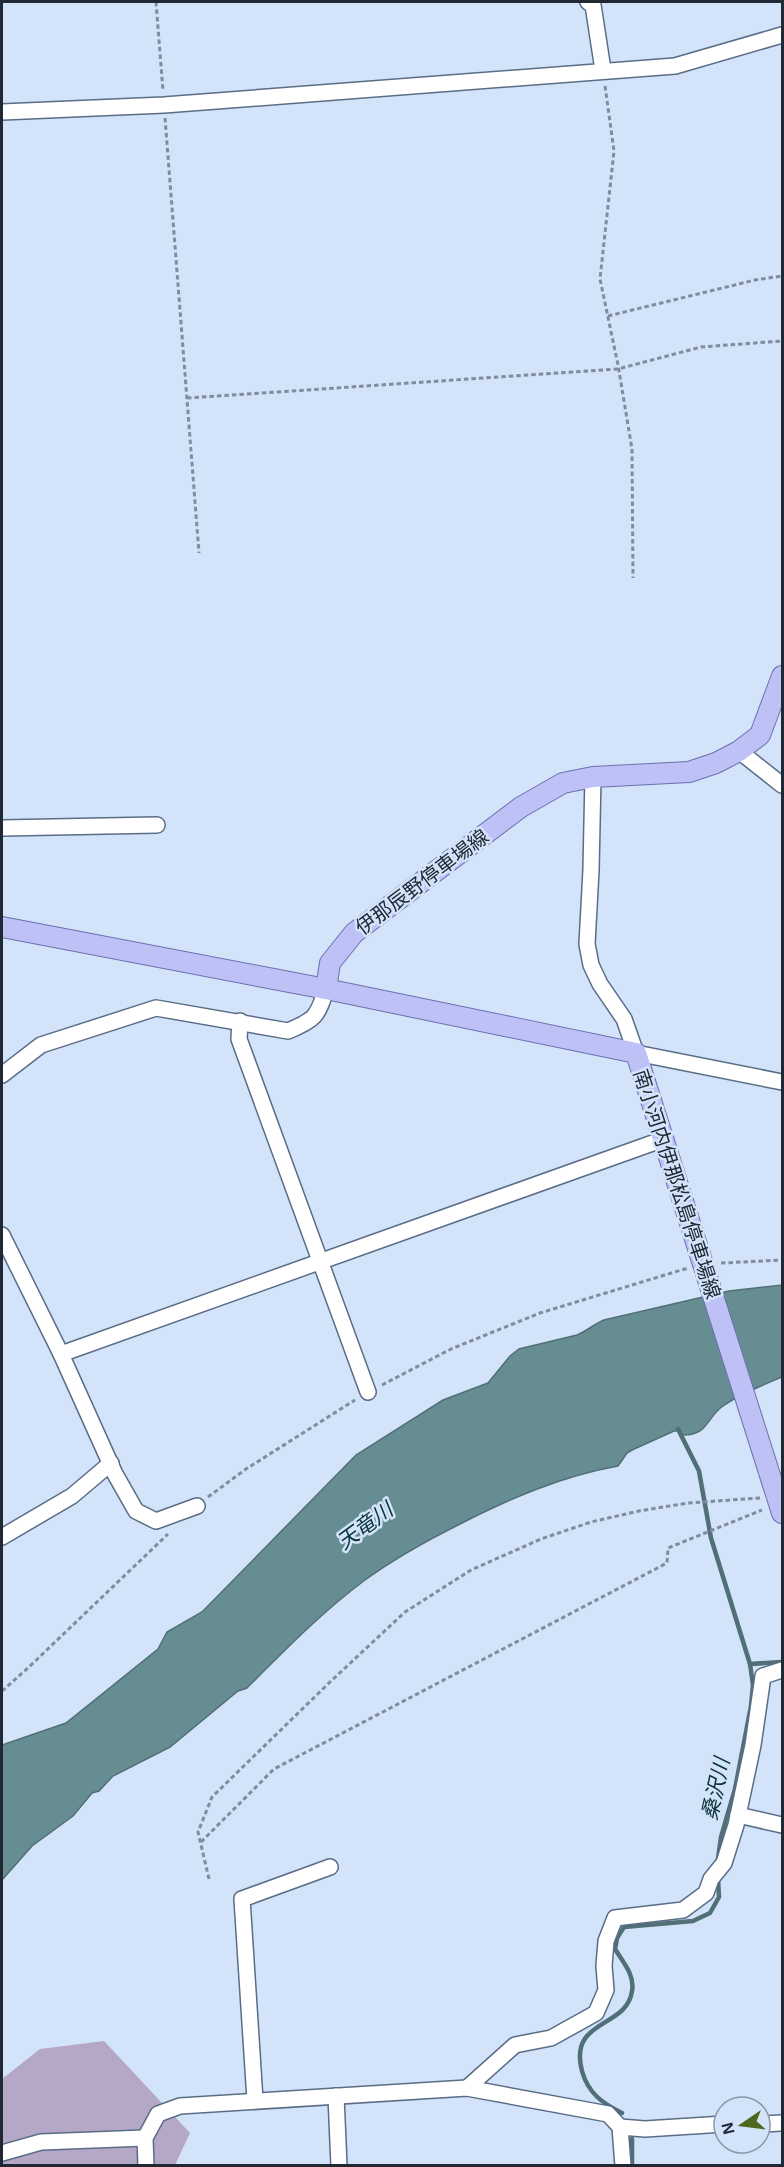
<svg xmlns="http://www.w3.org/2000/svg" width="784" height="2167" font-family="Arial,'Noto Sans JP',sans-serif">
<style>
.forest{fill:#b5a8c6}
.water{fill:#668e92;stroke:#516f76;stroke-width:1.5}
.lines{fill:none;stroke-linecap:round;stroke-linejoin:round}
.stream{stroke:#516f76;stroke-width:4.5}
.minor-casing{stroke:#5a6d86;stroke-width:18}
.major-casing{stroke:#6b70ae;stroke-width:22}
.path{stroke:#808d9f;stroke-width:3;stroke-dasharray:4.5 3;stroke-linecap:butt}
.minor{stroke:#fff;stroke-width:15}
.major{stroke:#bec1f6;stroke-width:20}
.labels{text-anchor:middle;stroke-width:5;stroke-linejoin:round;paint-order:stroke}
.street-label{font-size:20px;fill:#202833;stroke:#d2e3fa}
.water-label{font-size:21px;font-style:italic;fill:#0a3437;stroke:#d2e3fa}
</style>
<rect width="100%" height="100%" fill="#d2e3fa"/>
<polygon class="forest" points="104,2041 190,2133 175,2165 2,2166 2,2079 40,2049"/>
<path class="water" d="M782,1285V1377C763,1385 740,1394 723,1406C706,1418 708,1436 682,1435L679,1431H674L632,1450L627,1453L618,1466C562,1476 511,1498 460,1524C428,1540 395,1558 365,1580C322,1612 285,1650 247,1688L238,1691L170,1747L113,1776L99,1791L92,1793L73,1816L32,1846L2,1880V1745L66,1723L158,1649L167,1632L202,1612L356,1455L443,1400L488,1383L510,1356L519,1349L577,1335C587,1331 594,1324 604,1320L729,1291Z"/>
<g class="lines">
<g class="stream">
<polyline points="678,1429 699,1471 711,1538 750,1664 753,1685 751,1706 735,1789 721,1837 717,1866"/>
<polyline points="750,1664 782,1662"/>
<path d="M622,2113C602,2103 588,2093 582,2071C568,2018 627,2029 632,1991C635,1975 623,1962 615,1949L617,1938L624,1927L693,1921L710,1913L719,1897L718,1878"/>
<polyline points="632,2139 632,2166"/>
</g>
<g class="minor-casing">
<g id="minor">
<polyline points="588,2 593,5 603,70"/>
<polyline points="2,112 164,105 675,66 782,35"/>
<polyline points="739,751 782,785"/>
<polyline points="593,777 591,870 587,944 591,965 600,984 624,1019 636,1053 782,1082"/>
<polyline points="2,828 157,825"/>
<polyline points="240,1021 239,1039 368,1392"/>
<path d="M2,1075L41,1045L156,1008L288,1031C315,1020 318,1016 326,989"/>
<polyline points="2,1235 61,1354 115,1474 136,1511 156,1521 197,1506"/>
<polyline points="61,1354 664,1139"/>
<polyline points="2,1537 72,1496 111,1463"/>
<polyline points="738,1815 782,1825"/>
<polyline points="467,2088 515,2045 551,2038 596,2013 606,1990 604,1966 606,1941 615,1918 683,1910 706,1893 711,1879 724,1863 736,1825 753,1745 763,1676 782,1670"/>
<polyline points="336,2096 339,2166"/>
<polyline points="255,2100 242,1899 330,1867"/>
<polyline points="760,2124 782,2123"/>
<polyline points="620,2127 645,2129 724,2124"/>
<polyline points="2,2153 41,2142 145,2138"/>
<polyline points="146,2166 145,2138 158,2114 180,2106 467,2088 608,2114 620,2127 623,2166"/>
</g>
</g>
<g class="major-casing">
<g id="major">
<polyline points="2,927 326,989 636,1053 782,1513"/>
<polyline points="326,989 330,963 354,933 521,807 563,783 593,777 689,772 716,763 739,751 760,735 782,676"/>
</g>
</g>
<g class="path">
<polyline points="156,2 163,91"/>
<polyline points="605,86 614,151 600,279 618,365 632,449 633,578"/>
<polyline points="165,118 199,553"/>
<polyline points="608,316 755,280 782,276"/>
<polyline points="187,398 618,369 701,347 782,341"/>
<polyline points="721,1263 782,1260"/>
<polyline points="382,1385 451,1349 540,1313 688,1268"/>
<polyline points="208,1497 246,1469 355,1400"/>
<polyline points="2,1691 29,1667 168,1534"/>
<polyline points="201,1842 274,1769 667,1563 668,1548 762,1510"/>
<polyline points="209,1879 198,1832 212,1797 330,1682 405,1612 471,1570 541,1539 591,1522 639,1511 688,1503 760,1498"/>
</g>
<use href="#minor" class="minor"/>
<use href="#major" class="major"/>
</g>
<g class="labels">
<g class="street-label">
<text transform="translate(422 882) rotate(-37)" y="7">伊那辰野停車場線</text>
<text transform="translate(677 1184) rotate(72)" y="7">南小河内伊那松島停車場線</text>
</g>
<g class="water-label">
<text transform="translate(365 1526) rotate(-36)" y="7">天竜川</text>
<text transform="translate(716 1789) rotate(-78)" y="7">桑沢川</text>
</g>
</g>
<rect width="784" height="2167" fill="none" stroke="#202833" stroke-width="6"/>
<g transform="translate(742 2125) rotate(256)"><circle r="28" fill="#d2e3fa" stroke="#8b98aa" stroke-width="1.5"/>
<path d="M0-4.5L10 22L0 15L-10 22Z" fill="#4d681b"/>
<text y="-9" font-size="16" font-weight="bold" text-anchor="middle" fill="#202833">N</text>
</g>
</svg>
